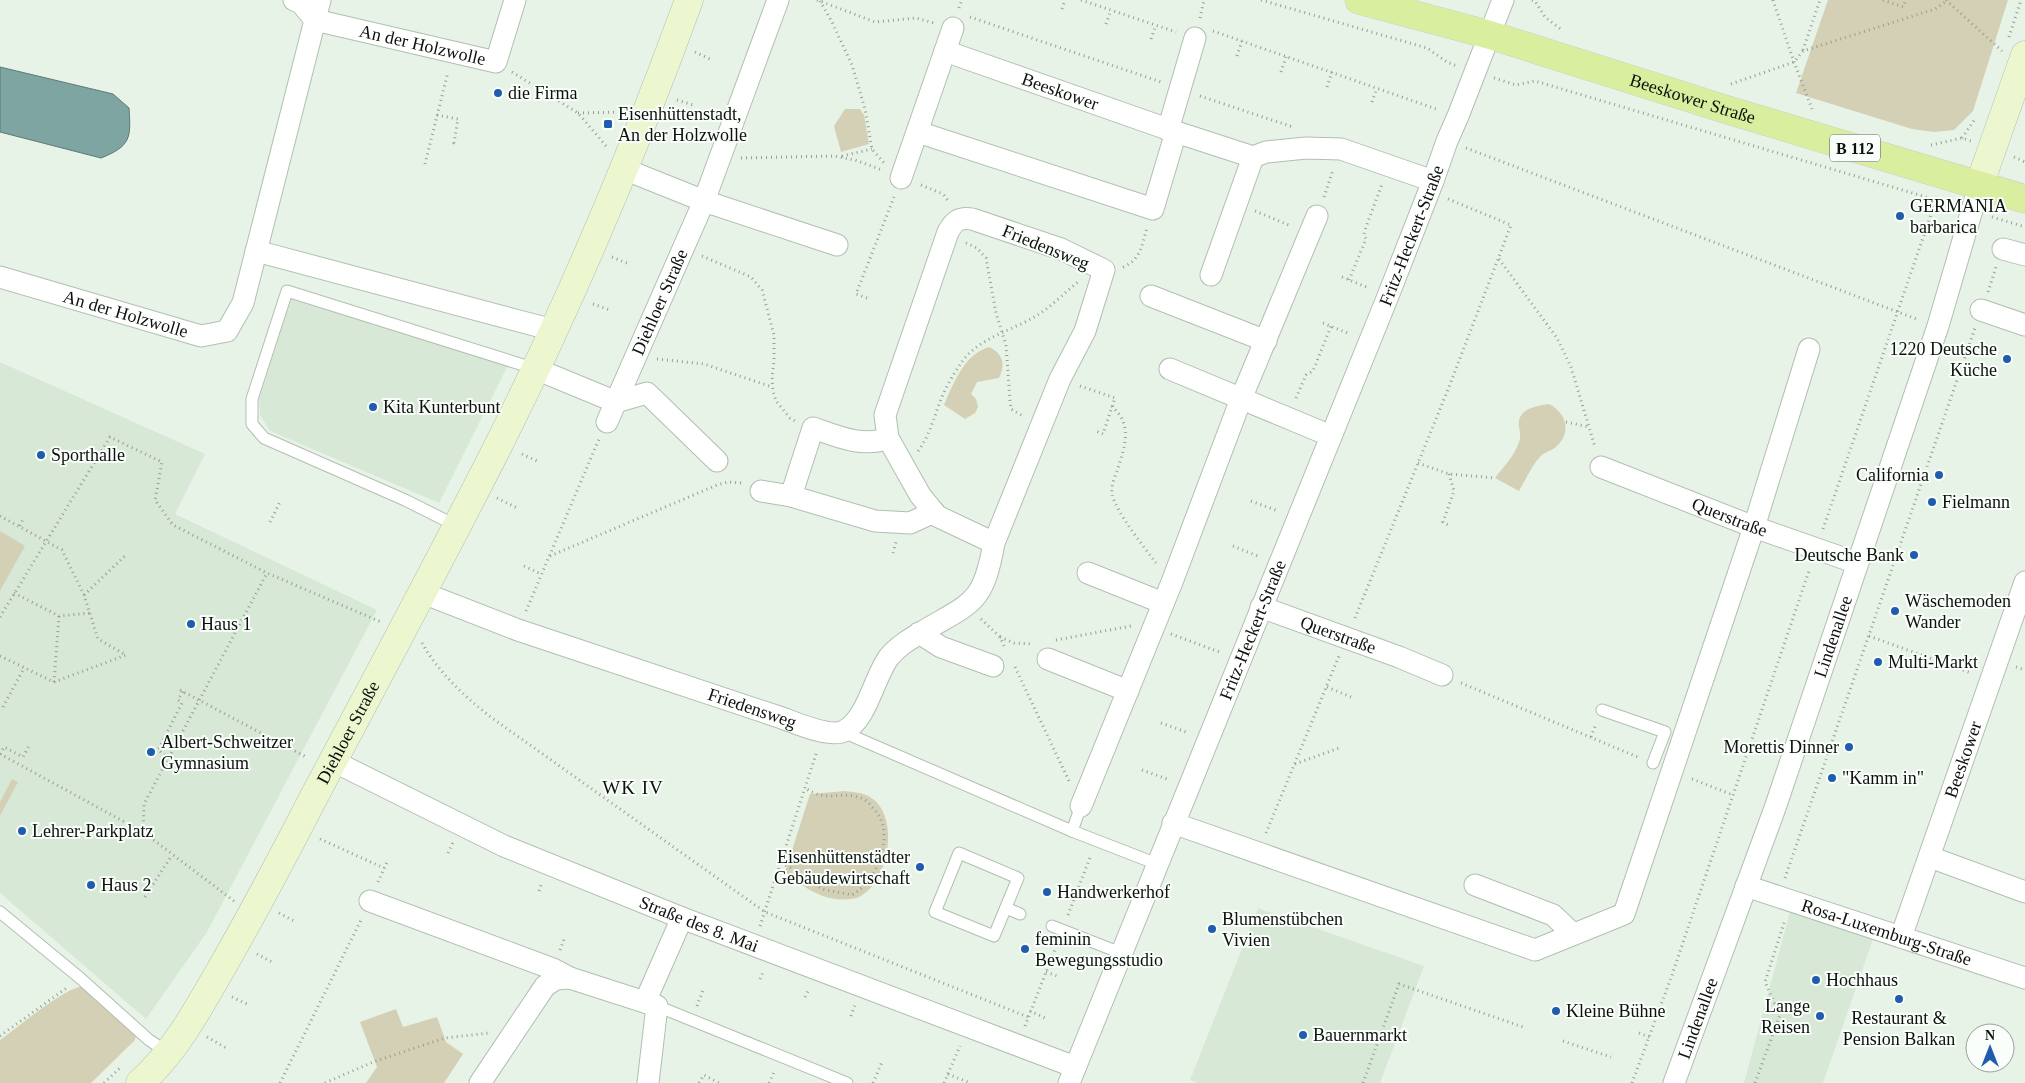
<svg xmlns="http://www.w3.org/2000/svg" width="2025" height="1083" font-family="'Times New Roman',serif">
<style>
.built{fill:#d7e8d7}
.green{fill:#d4d0b5}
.water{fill:#7ea5a1;stroke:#5c7975}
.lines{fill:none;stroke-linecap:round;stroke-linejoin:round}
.lane-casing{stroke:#b3beb3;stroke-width:13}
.street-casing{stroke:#b3beb3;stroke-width:23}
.secondary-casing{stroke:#b3beb3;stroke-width:29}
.primary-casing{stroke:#cfcfcf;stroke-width:29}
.path{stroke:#969f96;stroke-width:3;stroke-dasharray:1 4;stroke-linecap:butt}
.lane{stroke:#fff;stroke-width:11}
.street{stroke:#fff;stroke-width:21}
.secondary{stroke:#ecf7cf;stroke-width:28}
.primary{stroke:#d9ee9e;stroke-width:28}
.poi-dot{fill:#205cad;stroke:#fafefa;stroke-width:2}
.labels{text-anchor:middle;stroke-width:4;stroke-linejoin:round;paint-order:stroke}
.shield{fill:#fafefa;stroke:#545854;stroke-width:1}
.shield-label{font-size:16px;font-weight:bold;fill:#0d110d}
.street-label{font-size:18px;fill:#0d110d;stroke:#fafefa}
.poi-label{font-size:18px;fill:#0d110d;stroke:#fafefa;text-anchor:start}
.neighbourhood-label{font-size:19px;letter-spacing:1px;fill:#0d110d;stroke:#fafefa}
</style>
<rect width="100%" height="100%" fill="#e8f3e7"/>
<g class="built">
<polygon points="291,299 507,367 439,503 270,431 260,415 259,399"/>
<polygon points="0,362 205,454 175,514 377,610 207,932 146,1019 0,893"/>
<polygon points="1258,908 1424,966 1380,1083 1198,1083 1190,1080"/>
<polygon points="1791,908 1873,939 1823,1083 1744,1083"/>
</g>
<g class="green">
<polygon points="1828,0 2008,0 1973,111 1954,130 1934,132 1912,129 1796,93"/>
<polygon points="845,109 860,109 864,115 869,144 841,152 834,126"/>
<path d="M989,347C1003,354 1006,364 999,378L977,382L971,394L976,399L978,407L975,413L965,419L944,405C954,382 964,355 989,347Z"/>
<path d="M1549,404C1565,412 1572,430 1558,445C1553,451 1543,452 1539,458C1531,467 1525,481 1519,491L1495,478C1504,466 1515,455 1519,442C1521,437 1520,432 1519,427C1516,409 1536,406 1549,404Z"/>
<polygon points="0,531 25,546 0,591"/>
<polygon points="12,779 18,782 0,816 0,802"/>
<path d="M845,791C852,792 861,792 868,796C901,812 890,880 861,896C854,900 843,900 835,899C815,896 800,884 785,872L810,794Z"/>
<path d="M82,986L136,1035L135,1040L91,1083H0V1040C20,1026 60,991 82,986Z"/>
<polygon points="396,1009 403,1027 437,1017 446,1042 463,1054 444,1083 366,1083 377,1067 360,1022"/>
</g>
<path class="water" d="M0,67L113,94L129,108C131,138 131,146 101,158L0,132Z"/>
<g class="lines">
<g class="lane-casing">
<g id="lane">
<polyline points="457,526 405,500 264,438 252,424 252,399 287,291 536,369"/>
<polyline points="1602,710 1665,732 1653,763"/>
<polyline points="843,732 1072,831"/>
<polyline points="1081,806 1072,831 1157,864"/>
<polygon points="959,853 1018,878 994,936 935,912"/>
<polyline points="1006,908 1020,914"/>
<polyline points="0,912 80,978 149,1040 167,1052"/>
<polyline points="1052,926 1121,953"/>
<polyline points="657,1006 847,1083"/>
</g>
</g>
<g class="street-casing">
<g id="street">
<path id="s1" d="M320,0L315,20L496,62L515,0"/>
<path id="s2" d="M945,51L1176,132"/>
<polyline points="1168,130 1195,38"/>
<polyline points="918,132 1153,209 1176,132 1253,157 1266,152 1306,148 1341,149 1433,181"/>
<polyline points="624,169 704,201 778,0"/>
<polyline points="901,178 953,28"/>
<polyline points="2003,249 2025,255"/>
<polyline points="256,251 553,330"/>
<polyline points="1211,275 1253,157"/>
<path id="s3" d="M0,277L201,336L227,331L243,303L315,20L301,3L294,0"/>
<polyline points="1151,296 1266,341"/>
<polyline points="1981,310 2025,325"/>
<polyline points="536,369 616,402 647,393 717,461"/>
<polyline points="1170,369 1331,436"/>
<path id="s4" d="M607,422L704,201L837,245"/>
<path d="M888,438C863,448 836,436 813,428L791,496L875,521L910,523L934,512"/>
<path id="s5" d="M1601,467L1754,527L1857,563"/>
<polyline points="761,491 791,496"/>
<polyline points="1088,573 1163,603"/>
<path id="s6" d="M423,593L518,630L782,718C796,723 830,738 844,731C867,720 874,677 889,657C898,646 910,639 922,632C972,602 983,605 994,543L1060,379L1085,331L1104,270L1061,249L972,219C959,217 954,221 948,232L885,415L888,438L920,495L937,516L994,543"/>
<path id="s7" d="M1261,607L1399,657L1442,675"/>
<polyline points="919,633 941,647 993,666"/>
<polyline points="1048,659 1128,691"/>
<path id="s8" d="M333,761L504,846L682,918L1075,1067"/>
<polyline points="1081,806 1172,582 1241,399 1317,216"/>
<polyline points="1173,823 1535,950 1624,914 1754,527 1809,349"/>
<polyline points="1930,857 2025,892"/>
<polyline points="1475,885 1553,915 1573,934"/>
<path id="s9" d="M1746,886L2025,978"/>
<polyline points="370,901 553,969 570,978"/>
<path id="s10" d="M1901,937L2025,582"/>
<polyline points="645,1002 682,918"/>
<polyline points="480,1083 545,986 556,979 570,978 657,1006 648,1083"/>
<path id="s11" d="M1069,1083L1388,296L1433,181L1447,141L1458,116L1503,0"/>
<path id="s12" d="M1674,1083L1775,808L1938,326L1979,186"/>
</g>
</g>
<g class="secondary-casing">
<g id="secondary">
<polyline points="1979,186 2025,55"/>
<path id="s13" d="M140,1083C175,1052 198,1009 221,969C255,910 286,851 317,791C378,676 440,561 499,444C571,301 634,151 689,0"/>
</g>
</g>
<g class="primary-casing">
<g id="primary">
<path id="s14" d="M1359,0L1490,35L1731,111L2025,199"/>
</g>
</g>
<g class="path">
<polyline points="817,0 875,22 916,18 934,23"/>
<polyline points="1081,0 1176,32"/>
<polyline points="1261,0 1427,48 1447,62 1457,66"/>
<polyline points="1532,0 1535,1 1545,17 1563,31"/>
<polyline points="1773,0 1794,62 1812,109"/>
<polyline points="1883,0 1903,7 1906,0"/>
<polyline points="1946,0 2002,51"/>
<polyline points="820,1 832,22 852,65 865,109 872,149 884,163"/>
<polyline points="959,8 962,0"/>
<polyline points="1062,9 1065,0"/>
<polyline points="970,17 1161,82"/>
<polyline points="1200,18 1204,0"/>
<polyline points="1106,24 1111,10"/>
<polyline points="1213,31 1439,110"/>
<polyline points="2009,37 2021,0"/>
<polyline points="1151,39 1156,25"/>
<polyline points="1803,50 1820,0"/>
<polyline points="695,52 710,59"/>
<polyline points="1237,56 1242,41"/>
<polyline points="512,72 578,113 606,146"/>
<polyline points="1281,72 1286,57"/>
<polyline points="1494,78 1516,85 1535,81 1953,205"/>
<polyline points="1731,84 1794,62 1803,51 1935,9 1948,0"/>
<polyline points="1327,87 1332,72"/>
<polyline points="1200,96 1293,127"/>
<polyline points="677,100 693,105"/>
<polyline points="1372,102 1377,88"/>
<polyline points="578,113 620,112"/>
<polyline points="437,115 458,119 454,143 458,144"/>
<polyline points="1962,138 1975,119"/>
<polyline points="1931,145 1962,138 1971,141"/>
<polyline points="1466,148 1919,320"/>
<polyline points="842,156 872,149"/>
<polyline points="2014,157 2025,162"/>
<polyline points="741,158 834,156 855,160 882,170"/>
<polyline points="425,164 448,72"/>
<polyline points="921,185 943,194 949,202"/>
<polyline points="1324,197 1333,170"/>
<polyline points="1255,211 1291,226"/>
<polyline points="1992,217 2025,227"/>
<polyline points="966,243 977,248 986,258 996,313 1006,345 1010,401 1011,409 1023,416"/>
<polyline points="702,256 751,277 762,290 774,335 774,361 772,377 773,391 776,401 790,418 795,421"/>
<polyline points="612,257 629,264"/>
<polyline points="1499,259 1557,338 1571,367 1595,447"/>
<path d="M1123,267C1141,260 1142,244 1147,228"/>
<polyline points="1342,277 1369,288"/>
<polyline points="1349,280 1366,239 1364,234 1366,227 1382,184"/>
<polyline points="1988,292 1996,267"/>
<polyline points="867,298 856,294 894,197"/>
<polyline points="593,304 610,310"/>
<polyline points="1323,323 1350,334"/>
<polyline points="657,359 704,364 772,387"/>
<polyline points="1080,386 1115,398 1103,434 1096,431"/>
<polyline points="1296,398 1306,375 1313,371 1331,326"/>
<path d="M1112,406C1115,410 1120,414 1122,419C1130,435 1122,455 1117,471C1114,478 1111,487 1112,494C1116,512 1144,547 1156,563"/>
<polyline points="1566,422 1589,427"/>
<path d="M918,451C930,435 934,417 941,399C947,385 955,371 964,359C982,337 1013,330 1036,316C1051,307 1064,293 1078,282"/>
<polyline points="522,454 539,462"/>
<polyline points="1418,463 1449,474 1495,478"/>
<polyline points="1449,474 1454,491 1443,522 1450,526"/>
<polyline points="497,498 517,508"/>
<polyline points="1251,501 1278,511"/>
<polyline points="0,516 62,550 84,595 98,639 126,655"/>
<polyline points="270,522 281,500"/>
<polyline points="20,526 24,517"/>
<polyline points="1823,529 1937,197"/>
<polyline points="1233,546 1260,557"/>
<polyline points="893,553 896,542"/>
<polyline points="550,556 717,485 728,482 742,483"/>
<polyline points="524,566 541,574"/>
<polyline points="14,593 59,616 90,613"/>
<polyline points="84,595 127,554"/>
<polyline points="526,611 599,439"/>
<polyline points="0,617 110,437 162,462 155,500 173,525 267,573 381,622"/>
<polyline points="1355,618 1449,387 1511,225 1448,199"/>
<polyline points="981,619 1000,637 1005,648"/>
<polyline points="1171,634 1222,653"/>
<polyline points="1869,636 1971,673"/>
<polyline points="1000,637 1014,643 1033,644"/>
<polyline points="1056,640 1131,626"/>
<path d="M422,643C439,673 465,697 492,718L765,912L1028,1017"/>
<polyline points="0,656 54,682 126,655"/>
<polyline points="1015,667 1069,781"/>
<polyline points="2016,667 2025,670"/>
<polyline points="54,682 59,616"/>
<polyline points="1461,683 1640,758"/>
<polyline points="1327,687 1351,697"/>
<polyline points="180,690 308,758"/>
<polyline points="3,707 24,668"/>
<polyline points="1161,723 1189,733"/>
<polyline points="1591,737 1596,724"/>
<polyline points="0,754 143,832"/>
<polyline points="0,754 4,747 23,757 29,746"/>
<polyline points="169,758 158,750 182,703 178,700 183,691"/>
<polyline points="1295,764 1339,748"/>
<polyline points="1142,770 1170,780"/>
<polyline points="1692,779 1733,795"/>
<polyline points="1266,833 1339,656"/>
<polyline points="320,839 384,868"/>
<polyline points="448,853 453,842"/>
<path d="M781,863L793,869L822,889L852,895C868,886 878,869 882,851C886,834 885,821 873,808C869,803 864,798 858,797C837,791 828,803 805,788"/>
<polyline points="1785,878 1975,328"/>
<polyline points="378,882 387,862"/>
<polyline points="1078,890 1093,896"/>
<polyline points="539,891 542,882"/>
<polyline points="145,897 172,855"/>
<polyline points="234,901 143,832 144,804 267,573"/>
<polyline points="279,913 294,921"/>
<polyline points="1068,915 1091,855"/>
<polyline points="760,926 817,751"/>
<polyline points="560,950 565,937"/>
<polyline points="257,954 272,962"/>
<polyline points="1046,972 1060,977"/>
<polyline points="760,979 764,970"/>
<polyline points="232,997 249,1005"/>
<polyline points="805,997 809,989"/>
<polyline points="697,1006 703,990"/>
<polyline points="1030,1011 1045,1018"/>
<polyline points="851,1016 855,1005"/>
<polyline points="1025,1026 1057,944"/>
<polyline points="1639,1033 1649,1037"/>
<polyline points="0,1036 68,987"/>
<polyline points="207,1037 226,1048"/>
<polyline points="1563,1041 1611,1057"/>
<polyline points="948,1074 970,1083"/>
<polyline points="104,1083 120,1068"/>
<polyline points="280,1083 361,920"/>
<polyline points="325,1083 373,1062 445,1038 489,1033"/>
<polyline points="699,1083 704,1075 719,1083"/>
<polyline points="769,1083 775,1070"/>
<polyline points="873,1083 882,1062"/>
<polyline points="944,1083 960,1046"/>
<polyline points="1363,1083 1399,984 1526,1028"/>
<polyline points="1632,1083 1672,975 1810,568"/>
<polyline points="1755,1083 1780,1015 1765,982 1785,920"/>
</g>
<use href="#lane" class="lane"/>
<use href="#street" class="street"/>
<use href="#secondary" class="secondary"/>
<use href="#primary" class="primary"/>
</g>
<g class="poi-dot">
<circle cx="498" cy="93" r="5"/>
<rect x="603" y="119" width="10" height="10" rx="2.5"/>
<circle cx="1900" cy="216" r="5"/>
<circle cx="2007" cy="359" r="5"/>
<circle cx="373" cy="407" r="5"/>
<circle cx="41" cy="455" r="5"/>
<circle cx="1939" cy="475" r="5"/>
<circle cx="1932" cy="502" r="5"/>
<circle cx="1914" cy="555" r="5"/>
<circle cx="1895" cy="611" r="5"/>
<circle cx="191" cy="624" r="5"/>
<circle cx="1878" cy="662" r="5"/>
<circle cx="1849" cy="747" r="5"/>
<circle cx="151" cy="752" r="5"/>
<circle cx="1832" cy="778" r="5"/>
<circle cx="22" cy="831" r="5"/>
<circle cx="920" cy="867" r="5"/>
<circle cx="91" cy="885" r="5"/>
<circle cx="1047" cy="892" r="5"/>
<circle cx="1212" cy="929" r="5"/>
<circle cx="1025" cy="949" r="5"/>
<circle cx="1816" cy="980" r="5"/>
<circle cx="1899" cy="999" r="5"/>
<circle cx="1556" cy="1011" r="5"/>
<circle cx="1820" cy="1016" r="5"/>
<circle cx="1303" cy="1035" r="5"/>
</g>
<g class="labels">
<rect class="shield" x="1830" y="134.5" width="50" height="27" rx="4"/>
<g class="shield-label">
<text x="1855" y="154">B 112</text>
</g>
<g class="street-label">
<text dy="6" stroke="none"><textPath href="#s1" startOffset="131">An der Holzwolle</textPath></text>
<text dy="6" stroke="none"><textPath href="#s2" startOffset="122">Beeskower</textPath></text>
<text dy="6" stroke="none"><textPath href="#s14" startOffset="348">Beeskower Straße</textPath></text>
<text dy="6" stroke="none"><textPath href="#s11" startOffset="914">Fritz-Heckert-Straße</textPath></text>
<text transform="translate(1046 247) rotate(22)" y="6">Friedensweg</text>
<text dy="6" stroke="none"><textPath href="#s4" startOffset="131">Diehloer Straße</textPath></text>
<text dy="6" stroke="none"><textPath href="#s3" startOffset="131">An der Holzwolle</textPath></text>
<text dy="6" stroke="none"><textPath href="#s5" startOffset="138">Querstraße</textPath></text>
<text dy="6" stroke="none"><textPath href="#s11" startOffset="489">Fritz-Heckert-Straße</textPath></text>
<text dy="6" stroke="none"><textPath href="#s7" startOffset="82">Querstraße</textPath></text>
<text dy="6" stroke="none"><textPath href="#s12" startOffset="474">Lindenallee</textPath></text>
<text dy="6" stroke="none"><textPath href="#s6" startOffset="349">Friedensweg</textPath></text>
<text dy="6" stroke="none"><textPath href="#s13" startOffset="409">Diehloer Straße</textPath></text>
<text dy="6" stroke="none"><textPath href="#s10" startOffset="188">Beeskower</textPath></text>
<text dy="6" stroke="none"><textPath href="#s8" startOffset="401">Straße des 8. Mai</textPath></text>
<text dy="6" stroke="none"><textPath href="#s9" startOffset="148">Rosa-Luxemburg-Straße</textPath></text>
<text dy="6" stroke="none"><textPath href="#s12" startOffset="69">Lindenallee</textPath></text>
</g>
<g class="poi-label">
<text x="508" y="99">die Firma</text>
<text x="618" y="120">Eisenhüttenstadt,<tspan x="618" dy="21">An der Holzwolle</tspan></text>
<text x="1910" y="212">GERMANIA<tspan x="1910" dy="21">barbarica</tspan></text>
<text x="1997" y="355" text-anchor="end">1220 Deutsche<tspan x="1997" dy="21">Küche</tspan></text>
<text x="383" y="413">Kita Kunterbunt</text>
<text x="51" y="461">Sporthalle</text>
<text x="1929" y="481" text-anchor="end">California</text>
<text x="1942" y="508">Fielmann</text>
<text x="1904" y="561" text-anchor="end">Deutsche Bank</text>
<text x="1905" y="607">Wäschemoden<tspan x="1905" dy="21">Wander</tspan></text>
<text x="201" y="630">Haus 1</text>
<text x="1888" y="668">Multi-Markt</text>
<text x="161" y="748">Albert-Schweitzer<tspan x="161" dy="21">Gymnasium</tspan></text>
<text x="1839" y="753" text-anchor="end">Morettis Dinner</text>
<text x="1842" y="784">"Kamm in"</text>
<text x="32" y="837">Lehrer-Parkplatz</text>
<text x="910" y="863" text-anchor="end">Eisenhüttenstädter<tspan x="910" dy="21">Gebäudewirtschaft</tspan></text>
<text x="101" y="891">Haus 2</text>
<text x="1057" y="898">Handwerkerhof</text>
<text x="1222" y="925">Blumenstübchen<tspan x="1222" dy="21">Vivien</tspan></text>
<text x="1035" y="945">feminin<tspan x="1035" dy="21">Bewegungsstudio</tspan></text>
<text x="1826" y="986">Hochhaus</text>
<text x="1810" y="1012" text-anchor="end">Lange<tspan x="1810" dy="21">Reisen</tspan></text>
<text x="1566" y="1017">Kleine Bühne</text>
<text x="1899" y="1024" text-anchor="middle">Restaurant &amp;<tspan x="1899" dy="21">Pension Balkan</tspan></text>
<text x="1313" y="1041">Bauernmarkt</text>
</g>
<g class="neighbourhood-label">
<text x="633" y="794">WK IV</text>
</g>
</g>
<g transform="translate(1990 1048)"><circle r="24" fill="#fafefa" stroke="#9b9f9b"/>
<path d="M0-4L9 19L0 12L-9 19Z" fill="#205cad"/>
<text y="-8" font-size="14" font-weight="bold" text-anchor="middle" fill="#0d110d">N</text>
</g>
</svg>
